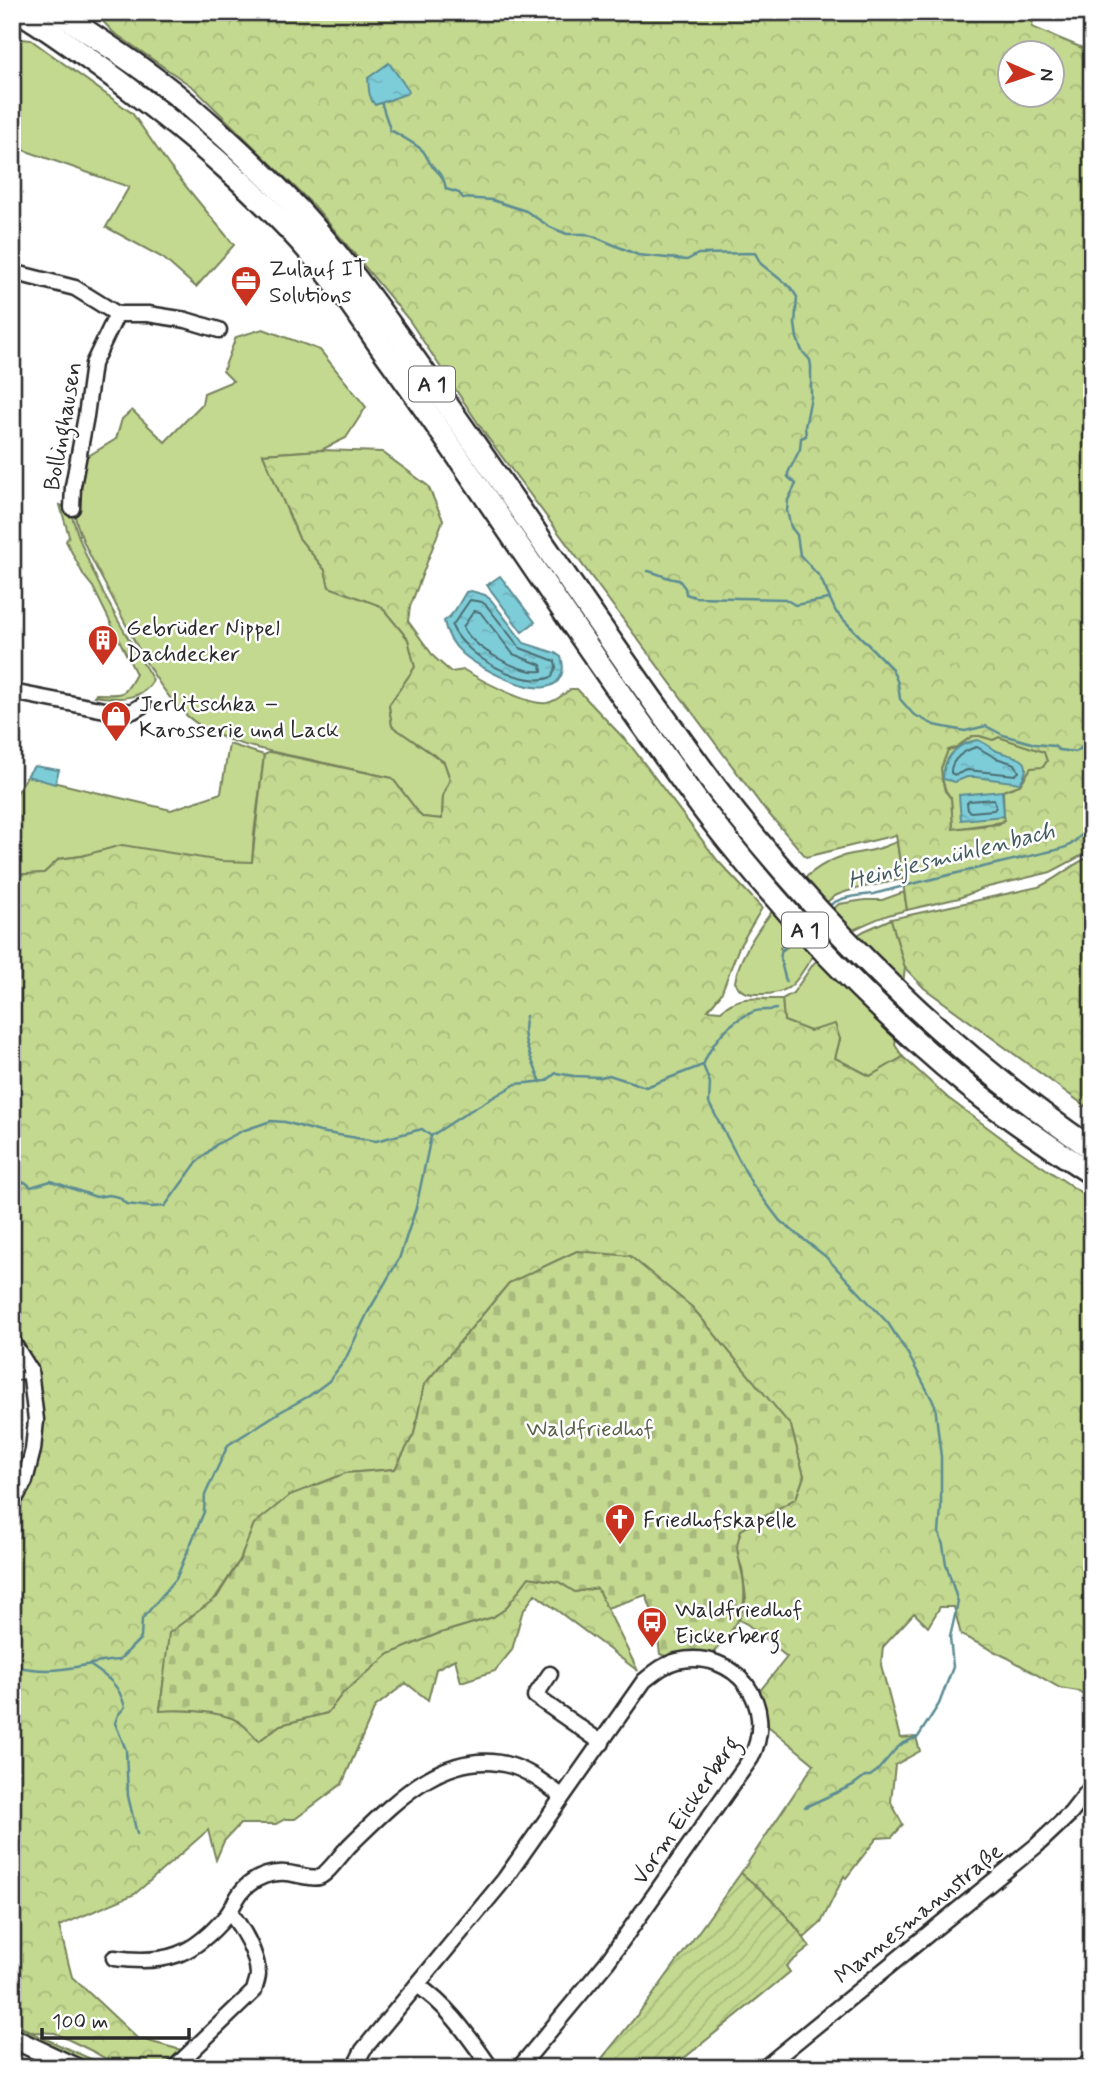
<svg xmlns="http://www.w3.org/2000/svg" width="1104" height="2080" font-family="Mynerve,sans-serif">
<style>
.grass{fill:#c3d98f;stroke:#77825d;stroke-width:2}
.forest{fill:url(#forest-crowns);stroke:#77825d;stroke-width:2;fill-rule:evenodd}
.cemetery{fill:url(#cemetery-stones);stroke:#77825d;stroke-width:2}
.garden{fill:url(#garden-furrows);stroke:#77825d;stroke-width:2}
.water{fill:url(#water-ripples);stroke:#5c8c93;stroke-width:2}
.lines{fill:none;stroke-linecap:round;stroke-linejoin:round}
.shore{stroke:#4c6c71;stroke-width:2}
.stream{stroke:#5c8c93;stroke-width:2.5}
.minor-casing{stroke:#2b2b2b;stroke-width:19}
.major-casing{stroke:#2b2b2b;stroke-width:23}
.highway-casing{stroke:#2b2b2b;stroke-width:26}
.minor{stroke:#fff;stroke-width:14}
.major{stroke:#fff;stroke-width:18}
.highway{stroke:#fff;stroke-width:21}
.labels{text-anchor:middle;stroke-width:5;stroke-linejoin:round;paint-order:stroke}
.shield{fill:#fff;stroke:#6b6b6b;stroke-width:2}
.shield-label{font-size:21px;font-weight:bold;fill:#2b2b2b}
.poi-label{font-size:23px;fill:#2b2b2b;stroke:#fff;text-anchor:start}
.street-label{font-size:23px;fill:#2b2b2b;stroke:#fff}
.park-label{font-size:23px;fill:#595f49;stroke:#fff}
.water-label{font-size:24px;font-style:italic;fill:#445c5f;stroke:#fff}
</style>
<defs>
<pattern id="forest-crowns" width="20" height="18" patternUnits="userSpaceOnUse" patternTransform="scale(1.75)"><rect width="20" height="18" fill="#c3d98f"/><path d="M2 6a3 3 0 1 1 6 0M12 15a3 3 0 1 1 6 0" fill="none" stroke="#a8ba7c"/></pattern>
<pattern id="cemetery-stones" width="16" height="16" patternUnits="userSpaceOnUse" patternTransform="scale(1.75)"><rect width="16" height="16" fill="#c3d98f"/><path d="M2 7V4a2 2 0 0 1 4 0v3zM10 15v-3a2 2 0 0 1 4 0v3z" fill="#a8ba7c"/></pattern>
<pattern id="garden-furrows" width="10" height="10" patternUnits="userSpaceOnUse" patternTransform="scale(1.75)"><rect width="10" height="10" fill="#c3d98f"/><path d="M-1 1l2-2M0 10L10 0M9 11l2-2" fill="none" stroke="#a8ba7c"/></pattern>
<pattern id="water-ripples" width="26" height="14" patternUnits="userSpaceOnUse" patternTransform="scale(1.75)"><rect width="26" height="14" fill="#7dcdd9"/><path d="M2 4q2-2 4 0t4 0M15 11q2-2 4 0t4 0" fill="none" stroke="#6cb0ba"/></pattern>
</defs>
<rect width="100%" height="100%" fill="#fff"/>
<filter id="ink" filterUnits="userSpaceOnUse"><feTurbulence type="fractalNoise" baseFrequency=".0143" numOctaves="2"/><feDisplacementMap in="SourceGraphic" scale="14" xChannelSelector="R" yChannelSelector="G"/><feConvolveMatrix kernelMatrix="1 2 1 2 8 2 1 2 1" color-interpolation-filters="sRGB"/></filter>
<g filter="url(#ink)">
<g class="grass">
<polygon points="12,38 31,40 132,113 170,167 234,245 196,287 163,258 106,227 129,187 12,146"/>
<path d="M263,329L320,350L366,407L346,438L321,450L263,454L299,538L325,570L329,586L381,606L408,639L415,667L389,705L392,726L444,762L450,779L443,796L442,819L422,817L392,778C362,771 332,765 303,758C259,749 209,742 177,706C150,676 132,636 114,601C102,578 75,533 74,508C73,493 78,476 80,461L116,439L122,419L132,410L165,442L202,404L204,393L233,381L223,371L236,337Z"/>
<path d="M60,505L70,509C86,569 121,627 153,680C142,702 115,699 94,696L96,694C123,694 123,699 136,674L93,587L84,576L66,541L69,536Z"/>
<polygon points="972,736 980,736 993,740 999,737 1044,752 1047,761 1043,768 1031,768 1020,785 1003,791 1005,817 1002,822 953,829 951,798 946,791 942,779 941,768 948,750 955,748"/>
<polygon points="229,744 264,755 254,834 252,863 81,856 59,859 44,873 12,875 12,801 27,776 171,810 221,793"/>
<path d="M897,842L902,879C881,885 858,886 837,895C825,900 791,937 780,948L782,951L839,904L865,900H882L904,892L907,910C884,915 872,921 851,931C843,935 834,938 827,943C795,966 806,996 757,994C746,994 740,992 735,982C741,941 796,874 835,859C848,853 863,853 877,849C884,847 890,844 897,842Z"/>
<polygon points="891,919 905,968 895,1045 903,1057 870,1076 835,1058 840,1039 810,1031 784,1021 782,999 793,993 814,963 864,931"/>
<polygon points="12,2024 111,2068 88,2068 12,2033"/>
</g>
<g class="forest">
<path d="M94,12H1034L1032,27L1092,52V850L1051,872L984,888L959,898L907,910L896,835L806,857L762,806L488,438L409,320L317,209L194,88L113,32ZM1010,52H1052V94H1010ZM972,736H980L993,740L999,737L1044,752L1047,761L1043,767L1031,768L1020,785L1003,791L1004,820L999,824L953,829L951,798L945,791L942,779L941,768L948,750L955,748Z"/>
<path d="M321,450L382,452L428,486L443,520L410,607L408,621L434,657L451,672L464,670C481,680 529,706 547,703C557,701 563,694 571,689H577L631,746L718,861L762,908L739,947L721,994L708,1010L721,1011C741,993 757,1000 782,999L784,1021L810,1031L835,1024L840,1039L835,1058L870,1076L903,1057L948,1098L1018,1150L1092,1200V1702L1078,1691L1060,1688L1008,1658L961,1635L954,1607H940L928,1627L914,1613L883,1647L881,1665L900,1738L916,1737L920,1751L895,1765L891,1802L903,1825L892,1837L877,1838L846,1878L844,1876L821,1923L804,1938C786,1912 765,1893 741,1873L814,1764L768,1726L759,1692L787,1657L747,1624L739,1620L746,1598L742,1568L735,1549L741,1530L796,1498L804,1476L791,1427L692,1307L577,1251L509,1283L424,1385L414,1434L395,1469L346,1473L254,1524L240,1560L164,1676L160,1710C182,1710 218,1710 238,1721C246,1726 253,1735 259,1741L280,1725L327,1713L343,1693L389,1654L437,1634L493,1617L505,1609L529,1577L559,1582L575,1592L597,1588L638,1671L535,1594L522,1613L512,1650L495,1671L461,1682L455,1659L436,1669L428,1700L406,1683L375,1707L342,1784L295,1819H285L276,1824H240L224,1841L216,1860L208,1830L135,1894L59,1926L72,1977L103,2006L137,2038L196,2054L191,2068H122L92,2051L55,2033L33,2032L12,2024V1516L31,1483L42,1418L40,1391L32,1360L19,1335L12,1329V875L44,873L59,859L81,856L122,845L221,861L252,862L264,755L270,752L392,778L422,817L442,819L443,796L450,779L444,762L392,726L389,705L415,667L408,639L381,606L329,587L325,570L299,538L263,454Z"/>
<path d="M1092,856V1111L924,988L905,968L891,919L1038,887C1058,879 1072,863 1092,856Z"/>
</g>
<path class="cemetery" d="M577,1251L630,1256L692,1307L791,1426L804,1476L796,1498L741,1530C735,1550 737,1548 741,1568C751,1609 739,1623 713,1653L665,1656L660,1654L656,1622L646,1595L607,1608L597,1588L575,1592L559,1582L529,1577L505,1609L493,1617L437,1634L389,1654L343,1693L327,1713L280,1725L259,1741C253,1735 246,1726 238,1721C220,1711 181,1709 160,1711L169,1633L217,1597L240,1560L254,1524L290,1495L346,1473L395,1469L414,1434L424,1385L509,1283Z"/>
<path class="garden" d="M741,1873C769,1896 790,1917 810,1947L786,1966L790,1972L672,2068H594L647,2003Z"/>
<g class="water">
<path d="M389,63L409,91L406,94L375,105C368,98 369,87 368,78Z"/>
<polygon points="500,576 535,622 522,632 487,585"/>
<path d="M471,591L485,595L491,600L524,643L555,653L561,657C563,663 564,667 562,673C552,709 479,668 463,654C453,645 446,633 444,621C455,614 459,603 466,592Z"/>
<path d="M977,740C985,742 990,748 997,751C1015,758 1037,757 1020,783L975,777H967L955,782L943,779C943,758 956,744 977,740Z"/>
<polygon points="34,766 59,770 55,784 27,776"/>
<polygon points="1002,791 1004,816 961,820 959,795"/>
</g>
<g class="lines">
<g class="shore">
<path d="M470,600L482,602L486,605L520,648L555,661L556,667L552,677C522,689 464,655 452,626Z"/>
<path d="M474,611L480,612L513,654L541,665L542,671C519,674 473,648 463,627Z"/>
<path d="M977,747L996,758L1015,764L1019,772L1015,775L967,770L955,775L951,773C950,760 964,750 977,747Z"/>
<polygon points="994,799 996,807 994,810 971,812 968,810 967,803 969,801"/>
</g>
<g class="stream">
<path d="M382,104C384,113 388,121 390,130C399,135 416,144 423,151C427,156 428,161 432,166C440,174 444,177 446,189L459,193L463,198L492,200L526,211L550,227L567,234H585L595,237L638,255L687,260L698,254L755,253L761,264L791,288L797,297L795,324L797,338L802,351L810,360L811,366V397L805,427L806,436L801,438L800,449L788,473V477L796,484L788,500L787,511L791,527L797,535L800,555L820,577L836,612L892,669L898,683L900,699L913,714L934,725L965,731L986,726L1003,735L1035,744L1054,746L1059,750L1076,752L1082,747L1092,748"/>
<path d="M648,571C658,573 670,580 679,580L685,588L686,594L695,597L785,599L795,605L829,599"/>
<path d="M826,908C840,896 857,896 874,894C936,877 998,864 1060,849C1078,845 1075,834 1092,831"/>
<path d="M786,981C779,954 775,953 798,933"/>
<path d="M526,1016C519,1039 533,1061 541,1082"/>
<polyline points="703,1065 710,1083 709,1103 752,1184 780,1221 825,1256 888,1323 908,1354 935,1405 941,1457 941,1509 939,1533 943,1545 946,1564 958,1602 950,1637 953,1667 939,1704 918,1737 903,1743 895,1750 877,1771 870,1776 865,1776 853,1785 805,1807"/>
<path d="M431,1136L468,1112L516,1084L546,1081L556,1073L574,1076L601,1077L609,1075L646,1087L703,1065C713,1040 728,1022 753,1012C760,1009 768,1011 776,1009"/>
<polyline points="12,1180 20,1183 25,1182 31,1187 51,1181 96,1197 109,1195 119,1197 126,1204 151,1207 165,1206 197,1162 217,1144 242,1131 271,1121 285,1122 320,1132 376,1141 422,1129 431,1136"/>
<path d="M12,1666C23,1668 35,1670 46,1670C71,1671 94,1661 119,1660L141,1638L142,1619L176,1579L204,1512L205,1495L228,1445L280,1412L309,1396L329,1381L345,1360L367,1314L399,1259L416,1208L431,1136"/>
<path d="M91,1666C110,1679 119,1685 125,1707L118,1715L115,1723L126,1750L128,1796L137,1834"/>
</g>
<g class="minor-casing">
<g id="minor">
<polyline points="12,272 75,288 117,314 148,314 186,320 219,330"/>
<polyline points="72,508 73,486 86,416 93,364 117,314"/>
<polyline points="12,692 115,712 133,711 143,705"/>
<polyline points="12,1341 30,1370 36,1420 33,1450 25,1481 12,1504"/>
<polyline points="12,1373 30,1370"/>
<polyline points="550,1674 535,1696 602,1743"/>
<path d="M114,1958C166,1965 193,1956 227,1915C235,1905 237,1893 248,1885C263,1873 279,1870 298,1875C304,1876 312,1879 319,1877C328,1874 344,1850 352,1843C394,1802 447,1746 512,1766C531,1772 546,1785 562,1796"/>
<path d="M417,1985C449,2006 469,2037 491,2068"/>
<path d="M174,2068L254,1991C255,1986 258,1979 258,1974C257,1953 242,1928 230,1912"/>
<path d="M354,2068L363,2050L504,1880L644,1681C654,1673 664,1664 677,1661C736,1648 778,1705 751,1758L607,1962L519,2068"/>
<polyline points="764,2068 1036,1846 1071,1813 1092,1786"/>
<polyline points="1080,2068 1092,2061"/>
</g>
</g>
<g class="major-casing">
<polyline id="major" points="12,2038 76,2068"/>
</g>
<g class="highway-casing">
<g id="highway">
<path d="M20,12C55,33 86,57 119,81C194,138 265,197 325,270C349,299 369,331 391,361C480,485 562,613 651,737C671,765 691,794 712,821C788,918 873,1008 968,1086C1007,1118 1049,1146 1092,1174"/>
<path d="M58,12C101,41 145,69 185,102C224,135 263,172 298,209C348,263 388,322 431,382C514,498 592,617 676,733C697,762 718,792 741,820C843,947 957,1056 1092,1149"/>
</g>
</g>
<use href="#minor" class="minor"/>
<use href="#major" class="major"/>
<use href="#highway" class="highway"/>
</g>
</g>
<defs>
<g id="office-pin" transform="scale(1.575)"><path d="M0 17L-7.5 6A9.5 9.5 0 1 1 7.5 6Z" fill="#c8321e" stroke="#fff"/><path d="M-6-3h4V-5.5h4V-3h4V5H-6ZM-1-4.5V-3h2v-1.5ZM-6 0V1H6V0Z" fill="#fff"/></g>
<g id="building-pin" transform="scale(1.575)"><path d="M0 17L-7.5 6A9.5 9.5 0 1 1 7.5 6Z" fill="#c8321e" stroke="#fff"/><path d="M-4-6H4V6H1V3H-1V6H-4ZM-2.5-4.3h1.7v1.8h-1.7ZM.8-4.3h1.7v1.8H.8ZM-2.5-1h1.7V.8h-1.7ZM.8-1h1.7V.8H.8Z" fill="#fff"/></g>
<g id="shop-pin" transform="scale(1.575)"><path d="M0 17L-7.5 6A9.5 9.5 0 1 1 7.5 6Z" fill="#c8321e" stroke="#fff"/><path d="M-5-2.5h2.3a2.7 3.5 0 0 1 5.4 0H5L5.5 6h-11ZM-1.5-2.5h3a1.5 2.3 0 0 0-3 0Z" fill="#fff"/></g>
<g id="church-pin" transform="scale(1.575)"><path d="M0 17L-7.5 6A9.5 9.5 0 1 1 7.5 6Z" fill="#c8321e" stroke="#fff"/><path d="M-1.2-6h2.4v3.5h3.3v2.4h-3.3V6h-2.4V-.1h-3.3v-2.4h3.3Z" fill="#fff"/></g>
<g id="bus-pin" transform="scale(1.575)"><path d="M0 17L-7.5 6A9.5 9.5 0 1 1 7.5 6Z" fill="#c8321e" stroke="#fff"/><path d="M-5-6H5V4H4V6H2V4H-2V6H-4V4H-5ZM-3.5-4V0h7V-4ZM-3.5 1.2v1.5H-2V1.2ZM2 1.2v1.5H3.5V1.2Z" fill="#fff"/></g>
</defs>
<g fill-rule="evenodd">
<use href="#office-pin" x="246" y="281"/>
<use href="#building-pin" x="103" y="640"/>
<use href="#shop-pin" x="116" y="716"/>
<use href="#church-pin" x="620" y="1519"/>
<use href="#bus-pin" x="652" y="1622"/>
</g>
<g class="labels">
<g class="shield">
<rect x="409" y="366.5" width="46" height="35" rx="5"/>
<rect x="782" y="912.5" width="46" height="35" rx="5"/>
</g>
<g class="shield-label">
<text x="432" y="391">A 1</text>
<text x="805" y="937">A 1</text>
</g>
<g class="poi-label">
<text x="269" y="276">Zulauf IT<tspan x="269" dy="26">Solutions</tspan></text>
<text x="126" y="635">Gebrüder Nippel<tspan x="126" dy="26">Dachdecker</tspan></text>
<text x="139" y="711">Jerlitschka –<tspan x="139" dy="26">Karosserie und Lack</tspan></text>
<text x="643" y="1527">Friedhofskapelle</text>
<text x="675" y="1617">Waldfriedhof<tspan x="675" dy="26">Eickerberg</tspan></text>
</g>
<g class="street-label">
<text transform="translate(62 426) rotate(-80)" y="8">Bollinghausen</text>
<text transform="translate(685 1810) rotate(-56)" y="8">Vorm Eickerberg</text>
<text transform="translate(918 1913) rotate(-39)" y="8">Mannesmannstraße</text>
</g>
<g class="park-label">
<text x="590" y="1436">Waldfriedhof</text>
</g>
<g class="water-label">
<text transform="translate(951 855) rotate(-14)" y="8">Heintjesmühlenbach</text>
</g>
</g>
<rect width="1104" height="2080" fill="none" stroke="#fff" stroke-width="42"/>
<rect x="21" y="21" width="1062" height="2038" fill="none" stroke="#2b2b2b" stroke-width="2.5" filter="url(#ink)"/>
<g transform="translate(1031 74) rotate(93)"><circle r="33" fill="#ffffff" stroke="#aaaaaa" stroke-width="2"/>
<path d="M0-5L12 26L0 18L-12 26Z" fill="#c8321e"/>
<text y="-10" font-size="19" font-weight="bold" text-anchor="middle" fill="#2b2b2b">N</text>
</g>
<path d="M42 2028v10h147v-10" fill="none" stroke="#2b2b2b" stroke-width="3.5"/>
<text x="52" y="2028" font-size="21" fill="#2b2b2b" stroke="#ffffff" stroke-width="5" paint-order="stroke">100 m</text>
</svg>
